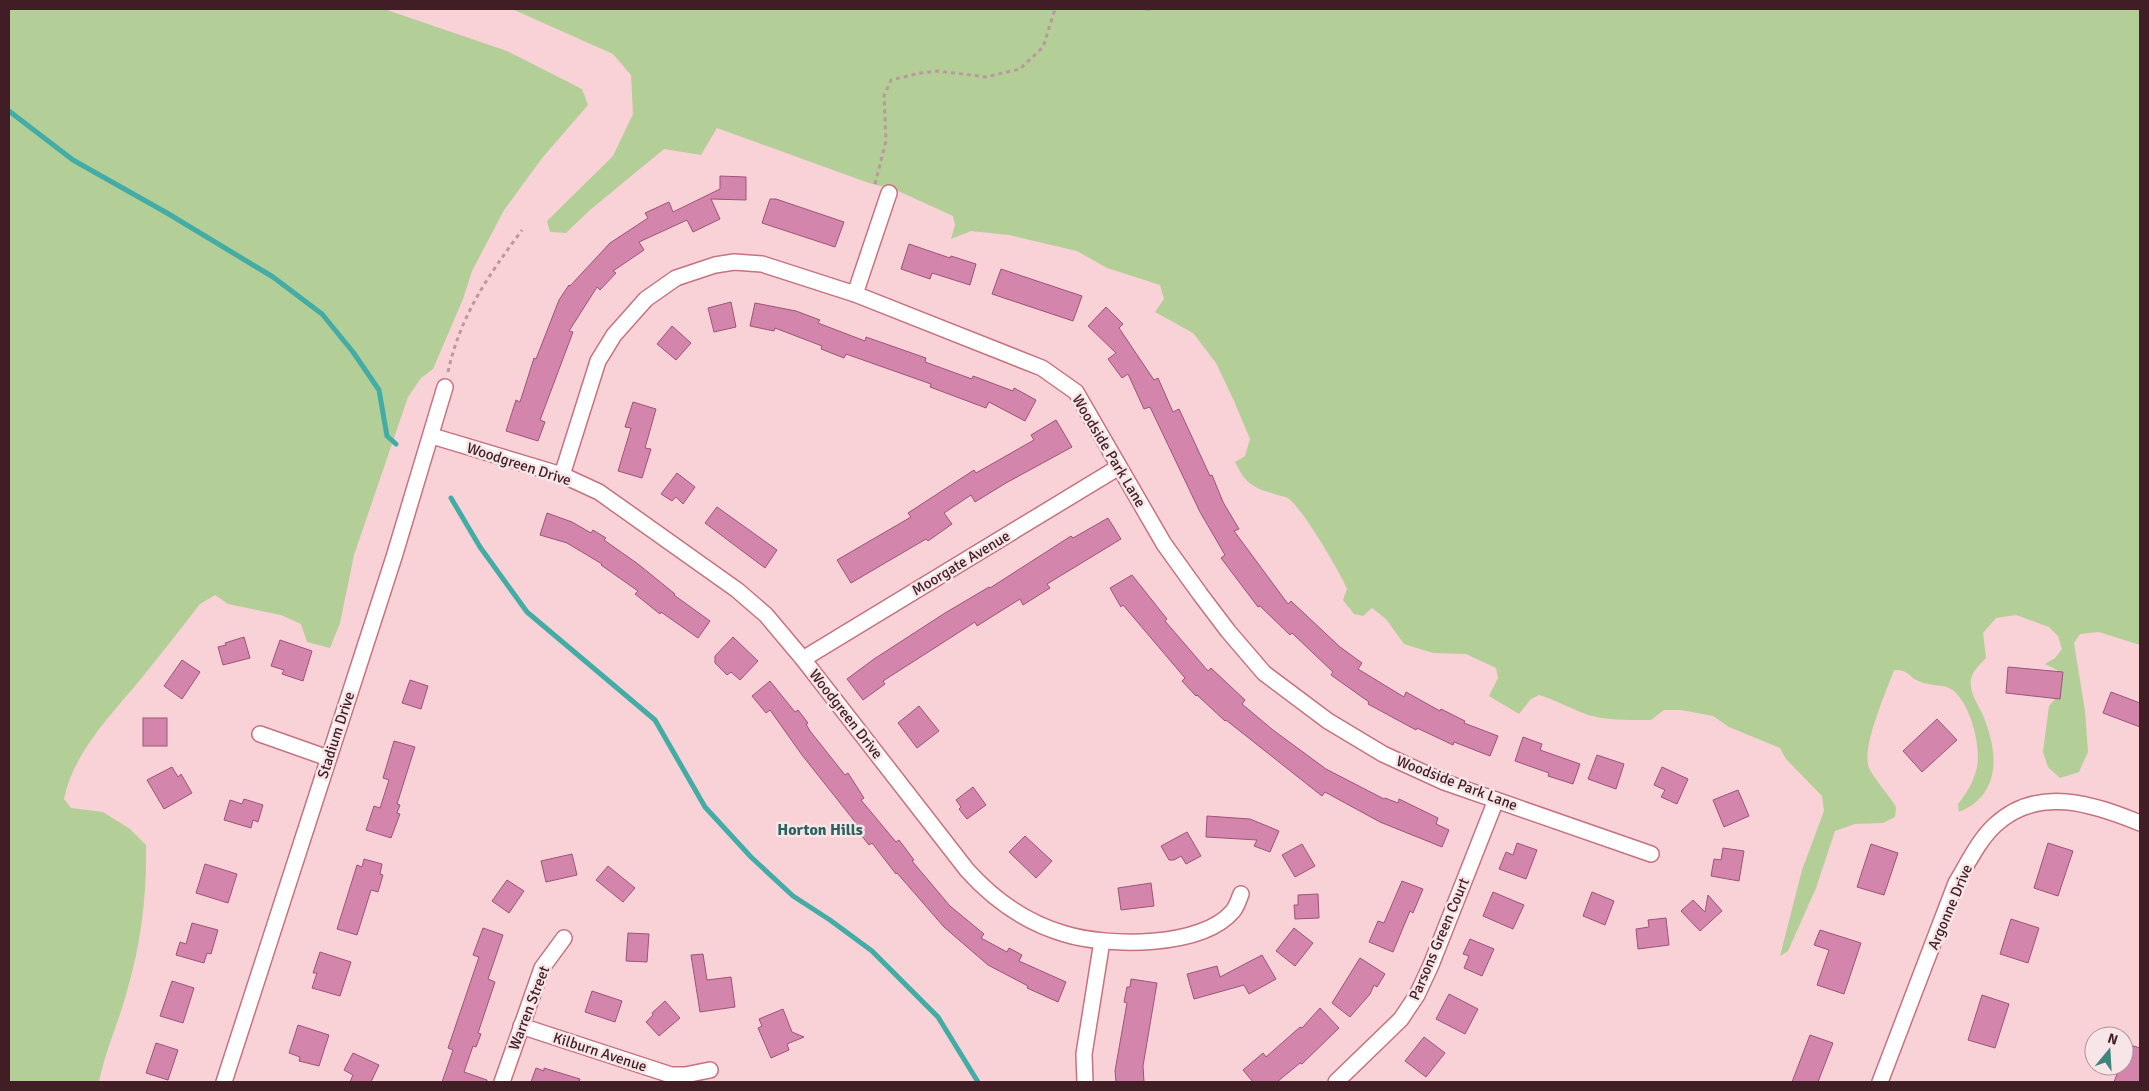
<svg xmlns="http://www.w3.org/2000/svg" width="2149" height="1091" font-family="Signika,sans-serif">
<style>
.green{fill:#b3ce97}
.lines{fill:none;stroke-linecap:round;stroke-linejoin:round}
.stream{stroke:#43aca5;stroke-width:5}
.building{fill:#d385ac;stroke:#9d5479}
.minor-casing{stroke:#c67281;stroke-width:18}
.path{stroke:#bc979d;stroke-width:3;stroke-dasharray:4 4;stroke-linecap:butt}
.minor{stroke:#fff;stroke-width:15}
.labels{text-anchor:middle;stroke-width:5;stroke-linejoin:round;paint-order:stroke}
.street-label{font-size:15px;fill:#411e25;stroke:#f8e5e7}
.neighbourhood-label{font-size:16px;font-weight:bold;fill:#29625e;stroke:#f8e5e7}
</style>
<rect width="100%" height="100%" fill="#f8d2d7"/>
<g class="green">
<path d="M9,9H384L507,51L582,89L588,105L543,157L504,210L472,271L463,299L433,369L421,378L408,397L354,555L340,623L330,648L307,642L301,624L281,615L228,604L215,595L200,604C180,630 160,655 140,680C111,715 73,753 64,799L71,808L103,812L130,829L146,845C147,895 141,943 127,991C119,1022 105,1051 99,1082H9Z"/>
<path d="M512,9H2140V645L2099,632L2080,634L2074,643L2085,711L2088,752L2079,772L2060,778L2048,767L2043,752L2049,706L2056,698L2061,682L2059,671L2045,664L2055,658L2062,649L2058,636L2049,627L2016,615L1996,618L1983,633L1986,658C1981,663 1974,670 1972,676C1967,688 1977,703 1982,713C1998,750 2003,794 1959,812L1958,804C1966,794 1973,783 1976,771C1983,749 1970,701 1951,689C1943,684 1930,686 1921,682C1908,678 1911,670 1894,670C1886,693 1861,747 1869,768C1875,780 1889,795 1896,807L1895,817L1883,823L1855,824L1835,831L1816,888L1788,951L1780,956L1802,870L1824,811L1822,796L1786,759L1780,748L1729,727L1713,716L1681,710H1664L1651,720C1630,720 1603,721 1583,713C1568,707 1555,700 1539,695L1531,699L1519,714L1489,696L1498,678L1496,668L1466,654L1433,653L1404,644L1386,619L1372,608L1363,616L1354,614L1343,600L1347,589C1340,572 1303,509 1289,499C1286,496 1279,496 1275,494C1253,488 1245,483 1235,462L1245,456L1250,439L1234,401L1216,363L1193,333L1155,312L1164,299L1160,285L1107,268L1077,251L1009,235L971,231L951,239L955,225L953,216L896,190L869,183L717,128L701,155L664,149L590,210L566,233L550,232L547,221L613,156L633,114L631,75L613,54Z"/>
</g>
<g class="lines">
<g class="stream">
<polyline points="9,111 73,160 167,213 273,277 322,314 353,352 379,390 387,436 396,444"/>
<polyline points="451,498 480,547 527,612 655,720 705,807 751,857 793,896 830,920 872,951 938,1017 978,1082"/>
</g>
</g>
<g class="building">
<polygon points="720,176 746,177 746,200 711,199 720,219 693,232 687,220 639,242 644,250 613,271 616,273 600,290 597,287 569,331 573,332 540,420 545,422 538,441 506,431 516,400 520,402 534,358 536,359 559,300 569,285 570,286 610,243 648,218 645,213 669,202 673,212 720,189"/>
<polygon points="770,199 776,199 844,222 835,247 762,223"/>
<polygon points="909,244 950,258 951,256 976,264 970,285 932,273 930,279 901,269"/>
<polygon points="1001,269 1082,296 1073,321 992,294"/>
<polygon points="731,302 736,327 714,332 708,308"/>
<polygon points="755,303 796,311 820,320 818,323 865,341 866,337 926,358 925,362 972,379 973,376 1013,391 1014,388 1036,400 1025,421 989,402 986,408 930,387 931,384 846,354 844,358 821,349 822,346 775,328 774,331 750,326"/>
<polygon points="1106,307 1123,324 1119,328 1154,380 1158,378 1173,412 1179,409 1210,476 1212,475 1223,502 1239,529 1234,531 1288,604 1291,601 1340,647 1362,663 1358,669 1404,697 1406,692 1440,711 1441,709 1465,721 1464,723 1498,736 1490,756 1454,742 1453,745 1417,728 1416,730 1368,704 1369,702 1331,675 1333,672 1292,633 1290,635 1260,606 1258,607 1221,558 1225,555 1200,512 1150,407 1144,409 1128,374 1122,378 1108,359 1116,353 1088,326"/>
<polygon points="672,326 691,343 676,360 657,344"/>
<polygon points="633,402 656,409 645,448 651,449 642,478 618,471 631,428 625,427"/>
<polygon points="1056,420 1072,447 1006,483 975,502 971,495 944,513 952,524 928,541 926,539 851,583 837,560 911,517 908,513 974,470 976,473 1034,440 1031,435"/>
<polygon points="677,473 695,487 683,504 676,497 672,501 661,494"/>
<polygon points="717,507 777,550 765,568 705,523"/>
<polygon points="547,513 572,522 591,533 593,530 606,538 604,540 638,564 675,594 674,595 710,621 698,638 661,612 660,614 635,594 638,591 601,565 602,564 567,543 540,535"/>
<polygon points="1108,518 1121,539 1047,584 1050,588 1023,605 1020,599 977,626 975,622 883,681 885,684 863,700 847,679 874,659 945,613 989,587 990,588 1071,536 1073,538"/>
<polygon points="1132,575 1167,619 1165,621 1208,671 1211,668 1245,700 1242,704 1273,730 1326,769 1384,799 1385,798 1398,803 1399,799 1438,818 1436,824 1449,830 1442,847 1380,822 1325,792 1322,796 1226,720 1225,721 1197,695 1196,696 1182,681 1185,678 1123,605 1121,607 1110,588"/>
<polygon points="244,637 250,658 223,665 218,647 226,645 225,643"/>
<polygon points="733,637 758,661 740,680 731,672 727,675 715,663 715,656"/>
<polygon points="280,640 312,651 303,681 282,674 284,670 271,666"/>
<polygon points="182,660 200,672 182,699 164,686"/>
<polygon points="2008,667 2063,672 2060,699 2006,693"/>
<polygon points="410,680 428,686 421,709 402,703"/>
<polygon points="770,681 795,712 798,710 808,723 806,724 810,731 845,775 848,773 864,798 861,800 896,842 899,840 914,860 912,861 950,906 984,934 981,938 1007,952 1009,948 1022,955 1019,961 1066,982 1058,1002 1027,988 1028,986 988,965 944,927 897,873 896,874 872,843 869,845 853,825 856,823 802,755 770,710 766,713 752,696"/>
<polygon points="2111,692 2140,703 2140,727 2103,713"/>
<polygon points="919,706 939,731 917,748 898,723"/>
<rect x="143" y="718" width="24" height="28"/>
<polygon points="1937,719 1957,740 1922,772 1903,751"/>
<polygon points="1523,737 1542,744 1540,750 1580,764 1573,784 1548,776 1549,773 1515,761"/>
<polygon points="394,741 415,747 397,804 400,805 397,813 400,814 391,838 366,830 374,806 380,808 389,780 383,778"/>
<polygon points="1597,755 1624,764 1616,789 1588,779"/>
<polygon points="172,767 178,777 181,774 192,793 164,809 147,780"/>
<polygon points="1662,767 1688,779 1677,804 1661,797 1665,790 1654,785"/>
<polygon points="973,787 986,805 967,819 959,809 961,807 956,800"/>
<polygon points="1738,790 1749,816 1724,827 1713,800"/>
<polygon points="244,799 263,805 258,822 253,820 251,828 224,820 230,800 242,804"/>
<polygon points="1207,816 1250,819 1279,831 1270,852 1254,846 1257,840 1206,837"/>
<polygon points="1187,832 1201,856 1186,864 1181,856 1174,860 1169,860 1161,846"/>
<polygon points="1025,836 1052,861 1036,878 1009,852"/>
<polygon points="1517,843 1537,850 1526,879 1499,869 1506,852 1513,855"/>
<polygon points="2048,843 2073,851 2058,896 2034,888"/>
<polygon points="1302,844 1315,866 1295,877 1282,855"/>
<polygon points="1871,844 1898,853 1884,895 1857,887"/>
<polygon points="1723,848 1744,851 1739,881 1711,876 1714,859 1721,860"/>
<polygon points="572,854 577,875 546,882 541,861"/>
<polygon points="364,859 382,864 380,874 383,875 378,892 371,890 357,935 337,929 357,865 362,867"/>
<polygon points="205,864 237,874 228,903 196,893"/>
<polygon points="608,866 635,888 623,902 596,880"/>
<polygon points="507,880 524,891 509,913 492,901"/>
<polygon points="1402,881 1423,889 1413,913 1410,911 1393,952 1369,942 1378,921 1384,923"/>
<polygon points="1151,883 1154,906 1121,910 1118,888"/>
<polygon points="1493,892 1524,905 1513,929 1483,916"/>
<polygon points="1592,892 1614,901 1605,925 1583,916"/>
<polygon points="1318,894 1319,918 1295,919 1294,905 1298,905 1298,895"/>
<polygon points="1708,895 1722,911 1700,931 1681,911 1693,900 1705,912"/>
<polygon points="1666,918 1669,945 1638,949 1636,929 1649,927 1648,920"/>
<polygon points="2011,919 2039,928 2028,963 2000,954"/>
<polygon points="192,923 218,930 211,954 207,953 204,963 176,955 180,942 186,944"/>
<polygon points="483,928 503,935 488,979 495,982 478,1033 481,1034 476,1047 473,1046 464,1072 487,1080 487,1082 442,1082 453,1050 448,1048 479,957 473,955"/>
<polygon points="1294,928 1313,943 1295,966 1276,951"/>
<polygon points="1820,930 1861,943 1844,994 1817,985 1829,950 1814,945"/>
<polygon points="628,933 649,934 647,962 626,961"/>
<polygon points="1470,939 1494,949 1482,976 1464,968 1469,956 1463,954"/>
<polygon points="320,952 351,962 340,996 312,988 317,973 313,973"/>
<polygon points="703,954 707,980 731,977 735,1007 700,1012 691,955"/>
<polygon points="1262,955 1276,979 1249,994 1244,985 1194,999 1187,974 1217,966 1220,977"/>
<polygon points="1360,958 1385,974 1377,987 1374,985 1370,994 1350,1017 1332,1003"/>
<polygon points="1131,979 1157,983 1143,1066 1144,1082 1116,1082 1115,1071 1127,1003 1124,1002 1127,987 1130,987"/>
<polygon points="172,981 194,988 183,1023 160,1016"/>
<polygon points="592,991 622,1001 615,1022 585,1012"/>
<polygon points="1449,994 1478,1009 1465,1034 1436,1019"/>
<polygon points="1982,995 2009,1004 1995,1048 1968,1040"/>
<polygon points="665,1001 680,1018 659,1036 646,1022 653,1015 652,1013"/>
<polygon points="1320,1008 1339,1028 1302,1064 1300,1063 1277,1082 1253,1082 1243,1070 1263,1053 1266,1057 1300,1027 1302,1028"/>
<polygon points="783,1009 792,1032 804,1037 787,1044 789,1050 771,1058 758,1028 762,1026 759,1019"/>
<polygon points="298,1025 329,1035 319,1066 299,1061 300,1057 289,1053"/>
<polygon points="1810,1035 1833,1043 1818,1082 1792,1082"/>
<polygon points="1424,1037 1445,1053 1426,1077 1405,1061"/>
<polygon points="156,1043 178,1050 168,1080 146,1073"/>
<polygon points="2127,1044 2140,1048 2140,1082 2114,1082 2120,1066 2124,1066 2124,1052"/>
<polygon points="353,1053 379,1065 371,1082 350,1082 353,1075 344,1070"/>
<polygon points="536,1068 544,1071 544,1068 580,1079 579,1082 531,1082"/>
</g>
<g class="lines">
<g class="minor-casing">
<g id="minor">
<polyline points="855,294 889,193"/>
<path d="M432,436L562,475L599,492L737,590L766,615L803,659L967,870C993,899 1027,923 1065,934C1108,947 1202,948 1233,911C1237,906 1239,899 1241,894"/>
<polyline points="562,475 598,361 614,335 646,299 676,278 715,265 734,262 762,264 855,294 1042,368 1076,392 1164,544 1200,594 1228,631 1264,673 1328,721 1383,754 1444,782 1651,854"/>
<polyline points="803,659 1119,467"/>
<polyline points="260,734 328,758"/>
<polyline points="521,1026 671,1075 685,1075 710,1070"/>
<polyline points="224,1082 394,557 445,387"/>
<polyline points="502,1082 542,968 564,938"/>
<polyline points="1085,1082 1084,1054 1102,941"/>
<polyline points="1336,1082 1401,1019 1417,995 1431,965 1496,800"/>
<path d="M1880,1082L1956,883C1968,863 1978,841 1995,825C2038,785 2093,804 2140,823"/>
</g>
</g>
<g class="path">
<polyline points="1146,9 1151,9"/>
<polyline points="875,184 886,141 884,96 891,80 920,73 938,71 986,77 1020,69 1043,47 1055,9"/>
<path d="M448,372C460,316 488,276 522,230"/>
</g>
<use href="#minor" class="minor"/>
</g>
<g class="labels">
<g class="street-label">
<text transform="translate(1109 451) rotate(59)" y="5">Woodside Park Lane</text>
<text transform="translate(519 464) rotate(18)" y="5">Woodgreen Drive</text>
<text transform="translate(961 563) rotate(-31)" y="5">Moorgate Avenue</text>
<text transform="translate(846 714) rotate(52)" y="5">Woodgreen Drive</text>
<text transform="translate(336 735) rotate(-72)" y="5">Stadium Drive</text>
<text transform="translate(1457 783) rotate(21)" y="5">Woodside Park Lane</text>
<text transform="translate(1950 907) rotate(-67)" y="5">Argonne Drive</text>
<text transform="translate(1439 939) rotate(-67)" y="5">Parsons Green Court</text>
<text transform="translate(529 1008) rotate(-69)" y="5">Warren Street</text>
<text transform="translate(600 1052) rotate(18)" y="5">Kilburn Avenue</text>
</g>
<g class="neighbourhood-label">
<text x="820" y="835">Horton Hills</text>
</g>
</g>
<rect width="2149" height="1091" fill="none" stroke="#411e25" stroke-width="20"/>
<g transform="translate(2109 1051) rotate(18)"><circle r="24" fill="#f8e5e7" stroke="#af9599"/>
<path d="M0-4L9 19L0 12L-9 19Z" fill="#3d847f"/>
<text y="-8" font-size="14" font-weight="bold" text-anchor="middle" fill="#411e25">N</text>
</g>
</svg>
